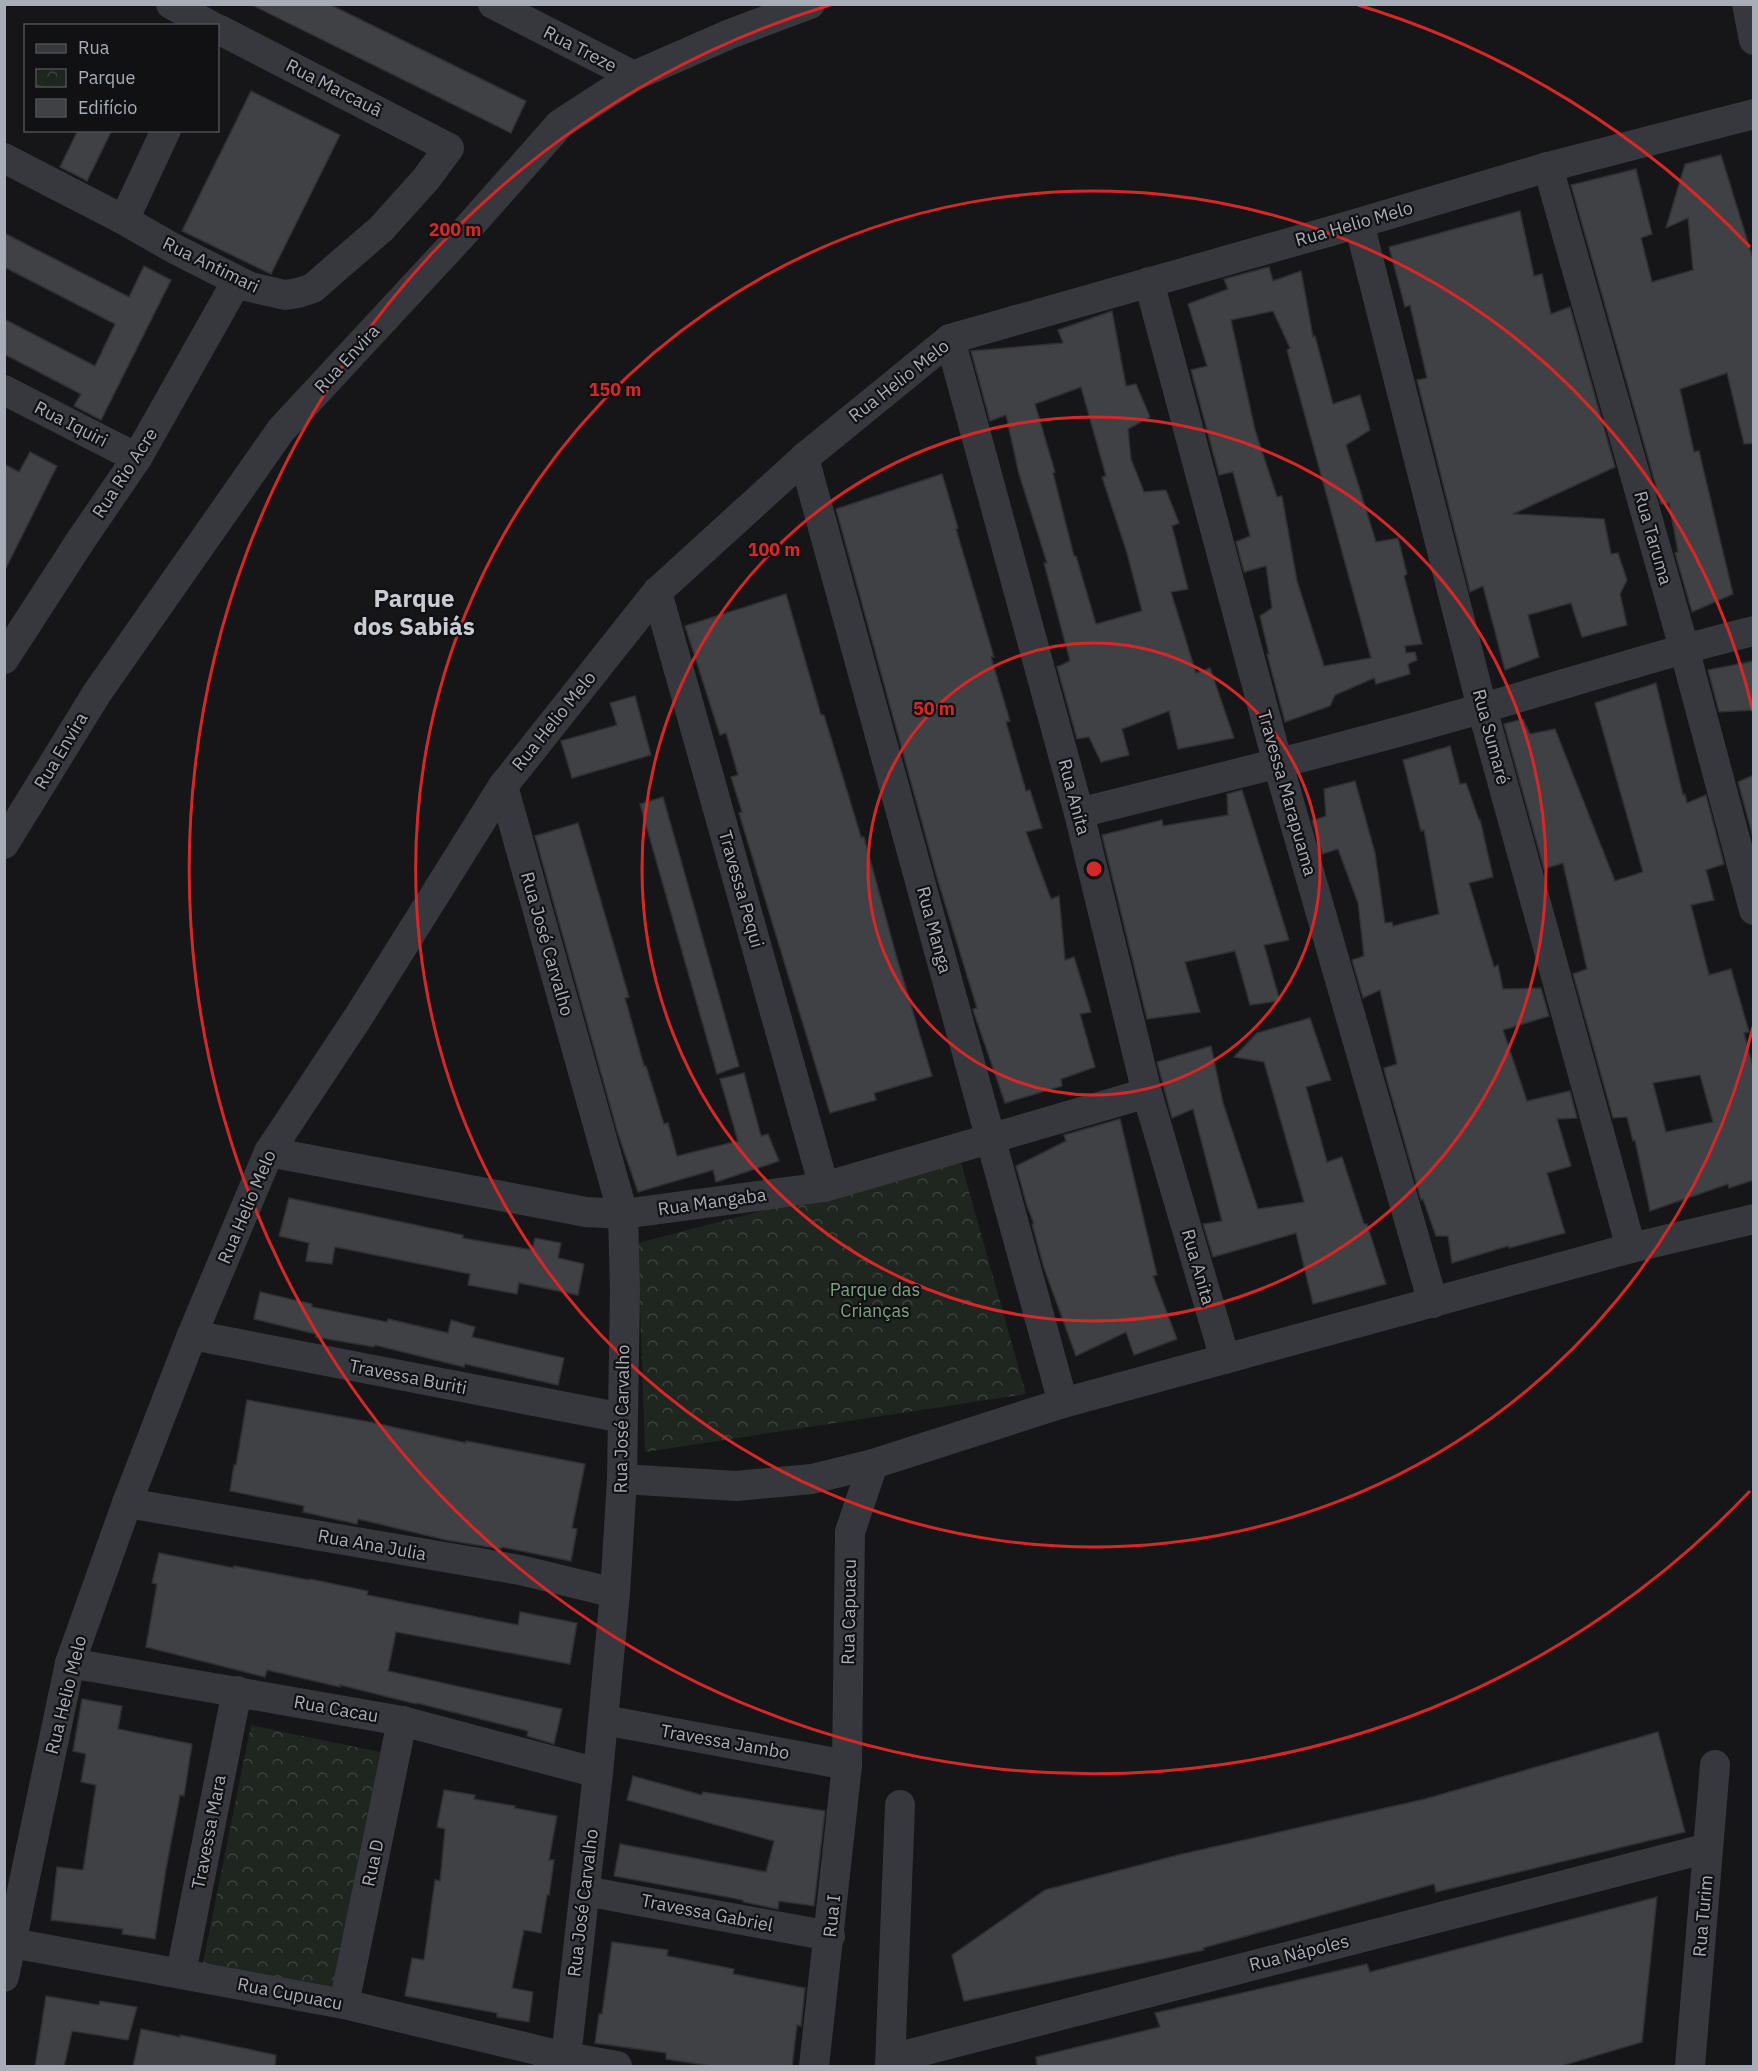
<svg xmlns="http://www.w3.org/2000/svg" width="1758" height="2071" font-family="'IBM Plex Sans',sans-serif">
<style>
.park{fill:url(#park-crowns)}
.building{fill:#404145;stroke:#303034;stroke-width:1.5;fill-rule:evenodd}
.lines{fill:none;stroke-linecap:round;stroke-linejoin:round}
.minor{stroke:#37383d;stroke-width:30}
.ring{fill:none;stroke:#d62828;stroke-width:3}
.labels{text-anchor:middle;stroke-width:4.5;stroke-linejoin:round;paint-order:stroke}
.street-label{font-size:18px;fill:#a8adb8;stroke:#111113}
.park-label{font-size:18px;fill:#7fa381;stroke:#111113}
.district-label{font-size:24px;font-weight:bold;fill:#c9ccd4;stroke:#111113}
.centre{fill:#d62828;stroke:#111113;stroke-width:3}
.ring-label{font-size:18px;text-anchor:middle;font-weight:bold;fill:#d62828;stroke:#111113;stroke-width:4.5;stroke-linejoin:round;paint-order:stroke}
</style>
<defs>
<pattern id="park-crowns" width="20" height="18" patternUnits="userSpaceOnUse" patternTransform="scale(1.5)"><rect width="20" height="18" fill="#1e261f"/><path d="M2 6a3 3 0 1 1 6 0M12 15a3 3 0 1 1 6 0" fill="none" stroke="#3c433d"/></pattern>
</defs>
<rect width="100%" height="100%" fill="#161618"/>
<g class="park">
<polygon points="960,1159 1026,1394 645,1452 638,1243"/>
<polygon points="251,1725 380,1752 332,1989 203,1963"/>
</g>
<g class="building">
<polygon points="250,4 329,4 526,101 511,133"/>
<polygon points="251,91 340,135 271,274 182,231"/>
<polygon points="78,130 112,130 87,181 60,167"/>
<polygon points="1721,155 1754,262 1754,443 1744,444 1727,373 1680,389 1694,452 1699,451 1733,594 1692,612 1675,553 1678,552 1669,503 1661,504 1571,185 1636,169 1652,234 1641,238 1652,282 1693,270 1688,218 1666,228 1685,164"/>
<polygon points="1520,211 1534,276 1542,274 1551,314 1570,307 1615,467 1513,514 1604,519 1611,554 1618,553 1627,580 1620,594 1627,625 1582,637 1571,603 1528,615 1539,657 1505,670 1483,586 1470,592 1417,380 1427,378 1410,305 1405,307 1389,247"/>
<polygon points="4,233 129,297 144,266 171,280 101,420 74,406 81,394 4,354 4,319 95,366 115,324 4,267"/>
<path d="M1269,267L1273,281L1301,271L1313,337L1315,336L1333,404L1360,395L1370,430L1346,445L1376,542L1398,538L1407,574L1404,576L1422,644L1405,646L1406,653L1415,652L1417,660L1408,664L1410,674L1376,684L1374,678L1335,695L1330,706L1285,722L1267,654H1269L1260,616L1272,608L1266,566L1244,572L1236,542L1250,536L1233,472L1219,475L1191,370L1207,366L1188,304L1228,289L1224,279ZM1273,311L1290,348L1287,350L1371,658L1324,666L1297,581L1282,496L1277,497L1255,430L1231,320Z"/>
<path d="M1112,311L1126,386L1136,384L1150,417L1128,429L1131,459L1144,492L1166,490L1179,523L1172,526L1188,589L1171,592L1196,673L1210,668L1234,738L1178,749L1169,711L1122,729L1129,755L1101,762L1089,737L1077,739L1057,667L1070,661L1044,563H1047L1019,474L1006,415L990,421L971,351L1063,343L1058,330ZM1081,387L1106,476L1102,477L1127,553L1142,611L1096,624L1076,556H1074L1053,473L1055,472L1035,404Z"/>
<polygon points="30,452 57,466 4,572 4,464 19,472"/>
<polygon points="942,474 958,528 956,529 994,657 991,657 1010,721 1006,722 1026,791 1030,790 1042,828 1026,832 1051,899 1059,896 1065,960 1074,957 1091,1012 1080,1014 1095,1067 1061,1079 1062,1086 1005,1103 974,1013 973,1009 977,1008 938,881 836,509"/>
<polygon points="786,594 821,715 824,715 861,837 864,837 896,955 932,1076 874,1093 876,1100 830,1113 739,813 742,812 731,777 738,775 726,733 720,735 685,626"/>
<polygon points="1754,661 1754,710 1719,712 1708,670"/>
<path d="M1656,683L1683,795L1685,794L1687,803L1706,795L1724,864L1706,870L1714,900L1691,905L1709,975L1731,969L1749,1032L1744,1033L1754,1070V1180L1729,1188L1728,1184L1650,1211L1635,1140L1633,1141L1627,1117L1613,1118L1573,974L1587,969L1563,863L1544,869L1504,724L1523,719L1530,734L1555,729L1615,881L1643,872L1595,703ZM1700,1075L1713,1122L1666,1132L1653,1083Z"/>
<polygon points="635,696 651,755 572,778 561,741 617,725 610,703"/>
<polygon points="1450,746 1460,784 1466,783 1479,820 1480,819 1493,877 1469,883 1494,967 1498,965 1503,989 1541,988 1549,1016 1503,1030 1527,1101 1570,1091 1577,1118 1557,1119 1571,1166 1547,1173 1565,1233 1509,1248 1508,1246 1452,1263 1448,1236 1436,1236 1423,1199 1421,1200 1386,1077 1384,1068 1397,1064 1380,990 1363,998 1352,960 1364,956 1358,903 1338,849 1322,854 1312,821 1326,816 1324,789 1355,781 1375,853 1385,923 1392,922 1393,926 1439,914 1424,830 1421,831 1403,760"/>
<polygon points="1754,775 1754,841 1738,782"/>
<polygon points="1242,790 1289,940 1264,945 1280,1001 1250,1005 1235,951 1185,962 1200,1012 1147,1019 1102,835 1162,820 1163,826 1228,815 1227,794"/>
<polygon points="663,797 739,1066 717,1074 640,804"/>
<polygon points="578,823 629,997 625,998 644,1066 646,1066 664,1124 668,1123 677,1156 738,1141 720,1079 744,1073 761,1136 768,1134 779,1161 716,1182 713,1170 638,1192 618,1134 535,836"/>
<polygon points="1310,1018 1331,1080 1306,1087 1327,1162 1342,1157 1364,1224 1367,1224 1386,1284 1313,1304 1296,1233 1213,1257 1203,1224 1222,1221 1193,1109 1172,1118 1157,1062 1211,1046 1223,1103 1258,1209 1304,1202 1264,1062 1234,1057 1257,1033"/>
<polygon points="1120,1119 1157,1275 1153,1276 1177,1339 1134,1355 1126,1332 1076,1356 1044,1268 1032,1224 1034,1224 1027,1206 1016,1166 1066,1141 1064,1135"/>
<polygon points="289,1198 463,1235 463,1238 532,1250 535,1238 561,1243 558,1258 584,1264 578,1295 519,1283 517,1294 468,1285 470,1274 335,1247 332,1264 306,1261 309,1243 279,1236"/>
<polygon points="260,1292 312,1304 312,1307 387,1322 388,1319 448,1333 451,1320 475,1327 472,1337 564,1358 558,1385 465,1364 464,1367 375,1345 374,1347 316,1337 316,1334 254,1319"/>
<polygon points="247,1400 370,1422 466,1443 466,1441 585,1464 572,1528 577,1529 571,1561 502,1547 501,1549 446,1540 358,1519 357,1524 303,1512 304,1506 230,1491 234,1465 236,1465"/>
<polygon points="159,1553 234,1568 234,1566 309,1580 310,1579 368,1591 367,1595 518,1625 520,1612 577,1623 570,1664 396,1632 388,1671 562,1709 554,1744 527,1736 528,1731 417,1703 416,1704 340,1685 340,1687 267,1670 265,1677 146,1647 157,1584 152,1583"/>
<polygon points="82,1699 122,1706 118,1729 192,1744 184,1796 180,1795 166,1869 155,1939 122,1934 123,1929 51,1920 57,1867 83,1870 96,1785 81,1782 86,1754 73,1751"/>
<polygon points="1658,1732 1685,1832 1436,1892 1434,1884 1203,1948 1204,1950 964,2001 952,1955 1045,1890 1178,1855 1425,1799"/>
<polygon points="633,1776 702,1795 703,1792 825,1811 814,1906 779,1901 778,1909 743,1902 743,1900 614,1876 620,1844 766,1872 774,1841 627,1800"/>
<polygon points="444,1790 475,1795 474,1799 515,1806 514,1808 557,1816 549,1860 554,1860 549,1895 547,1895 541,1933 524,1930 512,1988 533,1992 529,2022 497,2017 497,2013 405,1996 412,1958 424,1960 435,1880 440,1881 445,1829 437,1827"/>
<polygon points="1657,1897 1642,2042 1558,2067 1037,2067 1036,2057 1160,2027 1155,2013 1367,1964 1370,1972"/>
<polygon points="612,1942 668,1950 667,1956 734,1969 733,1974 805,1988 801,2026 797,2025 792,2067 717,2067 666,2059 666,2053 595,2043 599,2014 602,2014"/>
<polygon points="46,1996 99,2005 100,2001 137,2007 128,2040 72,2031 64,2067 35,2067"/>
<polygon points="141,2029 180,2037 180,2035 276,2055 275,2067 133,2067"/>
</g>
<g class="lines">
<g class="minor">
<polyline points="171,4 211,26"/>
<polyline points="493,4 634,76"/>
<polyline points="1747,4 1754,40"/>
<polyline points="4,158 124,220 173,248 250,287 285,295 298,293 313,288 338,266 381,229 426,179 449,148 218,29"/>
<polyline points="1548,167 1684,648 1754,910"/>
<polyline points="124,220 166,130"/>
<polyline points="1359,223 1482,708 1631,1248"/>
<polyline points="1149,282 1278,764 1433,1303"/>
<polyline points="950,339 1079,813 1147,1093 1225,1359"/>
<polyline points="4,390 137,458"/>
<polyline points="804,458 1063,1403"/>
<polyline points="657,592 824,1187"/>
<polyline points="4,659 81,540 137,458 237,281"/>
<polyline points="503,786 623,1214 625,1291 622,1479 615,1593 598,1773 565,2066"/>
<path d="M1079,813C1214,779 1349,747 1483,708C1573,682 1662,653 1754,631"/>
<polyline points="4,844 97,693 281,430 460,237 560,124 634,76 730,34 810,4"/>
<polyline points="269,1152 586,1212 623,1214 824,1187 1147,1093"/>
<polyline points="192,1335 623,1418"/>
<polyline points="622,1479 736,1486 812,1479 873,1464 1063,1403 1631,1248 1754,1219"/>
<polyline points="127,1503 520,1570 615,1593"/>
<polyline points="70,1663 402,1721 598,1773"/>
<polyline points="604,1720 847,1765"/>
<polyline points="585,1891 830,1936"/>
<polyline points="12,1943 344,2004 566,2057 617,2066"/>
<polyline points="181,1973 237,1691"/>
<polyline points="4,1977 70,1663 127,1503 192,1335 269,1152 359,1016 503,786 657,592 804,458 950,339 1359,223 1548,167 1754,114"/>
<polyline points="344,2004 402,1721"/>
<polyline points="891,2059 1708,1848"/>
<polyline points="814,2066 847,1765 850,1532 873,1464"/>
<polyline points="890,2066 900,1805"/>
<polyline points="1690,2066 1715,1765"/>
</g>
</g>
<g class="ring">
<circle cx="1094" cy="869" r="226"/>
<circle cx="1094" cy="869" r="452"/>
<path d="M1753 1027A678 678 0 1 1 1753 711"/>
<path d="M1750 1491A904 904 0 1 1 830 5M1358 5A904 904 0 0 1 1750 247"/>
</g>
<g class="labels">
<g class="street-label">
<text transform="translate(580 49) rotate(27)" y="6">Rua Treze</text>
<text transform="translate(334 88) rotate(27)" y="6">Rua Marcauã</text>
<text transform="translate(1354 224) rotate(-16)" y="6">Rua Helio Melo</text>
<text transform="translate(211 265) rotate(26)" y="6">Rua Antimari</text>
<text transform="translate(347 359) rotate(-47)" y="6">Rua Envira</text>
<text transform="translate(899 381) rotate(-38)" y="6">Rua Helio Melo</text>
<text transform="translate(71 424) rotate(27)" y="6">Rua Iquiri</text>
<text transform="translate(125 473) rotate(-57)" y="6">Rua Rio Acre</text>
<text transform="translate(1653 538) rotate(74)" y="6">Rua Taruma</text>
<text transform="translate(554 721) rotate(-51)" y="6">Rua Helio Melo</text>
<text transform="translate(1491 737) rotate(75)" y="6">Rua Sumaré</text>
<text transform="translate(61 751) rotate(-59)" y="6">Rua Envira</text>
<text transform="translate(1287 793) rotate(74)" y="6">Travessa Marapuama</text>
<text transform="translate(1074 797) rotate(75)" y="6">Rua Anita</text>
<text transform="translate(741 889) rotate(74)" y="6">Travessa Pequi</text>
<text transform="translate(934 930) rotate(75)" y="6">Rua Manga</text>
<text transform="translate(547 944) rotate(74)" y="6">Rua José Carvalho</text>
<text transform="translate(712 1202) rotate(-8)" y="6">Rua Mangaba</text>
<text transform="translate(247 1207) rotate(-67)" y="6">Rua Helio Melo</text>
<text transform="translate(1198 1267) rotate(74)" y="6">Rua Anita</text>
<text transform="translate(408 1377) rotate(11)" y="6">Travessa Buriti</text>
<text transform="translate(622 1419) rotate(-89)" y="6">Rua José Carvalho</text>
<text transform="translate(372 1545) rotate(10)" y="6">Rua Ana Julia</text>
<text transform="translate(849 1612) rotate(-89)" y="6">Rua Capuacu</text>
<text transform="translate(66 1695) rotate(-76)" y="6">Rua Helio Melo</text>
<text transform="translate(336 1709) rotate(10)" y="6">Rua Cacau</text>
<text transform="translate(725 1742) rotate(10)" y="6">Travessa Jambo</text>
<text transform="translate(209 1832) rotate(-79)" y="6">Travessa Mara</text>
<text transform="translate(373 1863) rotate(-78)" y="6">Rua D</text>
<text transform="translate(583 1903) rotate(-83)" y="6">Rua José Carvalho</text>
<text transform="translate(707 1913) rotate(11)" y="6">Travessa Gabriel</text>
<text transform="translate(832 1916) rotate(-84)" y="6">Rua I</text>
<text transform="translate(1703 1916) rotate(-85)" y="6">Rua Turim</text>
<text transform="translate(1299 1953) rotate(-14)" y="6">Rua Nápoles</text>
<text transform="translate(290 1994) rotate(11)" y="6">Rua Cupuacu</text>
</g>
<g class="park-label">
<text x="875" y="1296">Parque das<tspan x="875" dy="21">Crianças</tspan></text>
</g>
<g class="district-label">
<text x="414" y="607">Parque<tspan x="414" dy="28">dos Sabiás</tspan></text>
</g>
</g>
<circle cx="1094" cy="869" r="9" class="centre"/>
<g class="ring-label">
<text x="455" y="236">200 m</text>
<text x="615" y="396">150 m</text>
<text x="774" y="556">100 m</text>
<text x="934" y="715">50 m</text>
</g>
<rect width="1758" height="2071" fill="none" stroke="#a8adb8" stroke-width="12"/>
<rect x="24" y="24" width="195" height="108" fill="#111113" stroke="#4d4f55" stroke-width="1.5"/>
<rect x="36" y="44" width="30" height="9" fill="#37383d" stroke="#4d4f55" stroke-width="1.5"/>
<text x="78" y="54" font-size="18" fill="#a8adb8">Rua</text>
<rect x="36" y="69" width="30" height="18" fill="url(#park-crowns)" stroke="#4d4f55" stroke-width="1.5"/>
<text x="78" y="84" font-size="18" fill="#a8adb8">Parque</text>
<rect x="36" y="99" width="30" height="18" fill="#404145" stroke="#4d4f55" stroke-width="1.5"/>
<text x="78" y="114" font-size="18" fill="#a8adb8">Edifício</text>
</svg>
